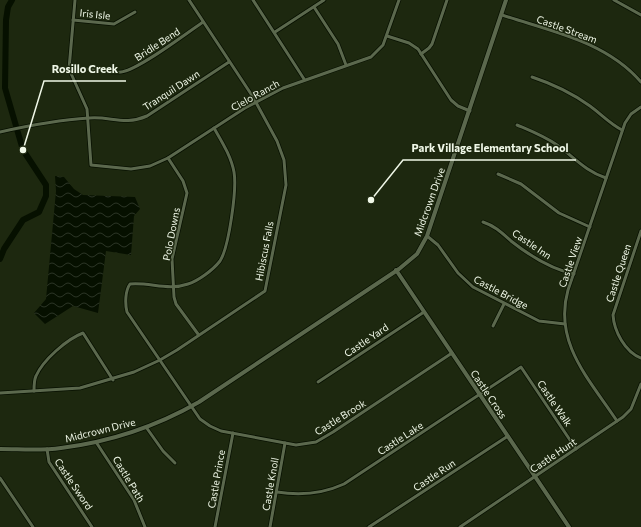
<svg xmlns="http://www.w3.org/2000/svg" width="641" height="527" font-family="Commissioner,sans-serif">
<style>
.water{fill:url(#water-waves)}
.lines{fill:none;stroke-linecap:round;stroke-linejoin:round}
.river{stroke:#061000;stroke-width:6}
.minor-casing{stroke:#071000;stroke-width:4.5}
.tertiary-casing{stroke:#071000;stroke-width:5.5}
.minor{stroke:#5b684d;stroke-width:3}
.tertiary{stroke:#5b684d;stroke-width:4}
.labels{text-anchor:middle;stroke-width:3;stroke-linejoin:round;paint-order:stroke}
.street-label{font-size:10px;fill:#eff7e7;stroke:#1d280f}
.leader{fill:none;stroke:#eff7e7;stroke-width:1.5}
.callout-dot{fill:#eff7e7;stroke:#1d280f;stroke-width:1.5}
.callout-label{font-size:11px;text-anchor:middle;font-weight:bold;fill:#eff7e7;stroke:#1d280f;stroke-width:3;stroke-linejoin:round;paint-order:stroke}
</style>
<defs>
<pattern id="water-waves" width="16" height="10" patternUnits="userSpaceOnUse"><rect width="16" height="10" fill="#061000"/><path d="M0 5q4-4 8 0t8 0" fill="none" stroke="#2b3425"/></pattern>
</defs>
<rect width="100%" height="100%" fill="#1d280f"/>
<polygon class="water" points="55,176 64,177 74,189 83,195 135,197 140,209 134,216 131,255 106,251 98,313 73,306 45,324 34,313 46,299 56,191"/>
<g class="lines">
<polyline class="river" points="0,259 4,249 23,220 39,212 46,196 46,185 23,150 5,88 6,20 8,7 12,0"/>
<g class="minor-casing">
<g id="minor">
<polyline points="75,0 69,69 87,109 91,165 131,169 150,166 168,158 245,108 283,88 371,57 383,45 399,0"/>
<polyline points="253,0 304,79"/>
<polyline points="614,0 641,15"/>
<polyline points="314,7 338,44 346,65"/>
<path d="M502,15C550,31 606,41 641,82"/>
<polyline points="73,20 114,24 135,12"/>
<polyline points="275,32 324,0"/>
<polyline points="387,36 409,43 418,49 451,100 458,106 470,111"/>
<polyline points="421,54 429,48 432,44 447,0"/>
<path d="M69,69C86,66 104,74 121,72C137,71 187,33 203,22"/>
<path d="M532,77C553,84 572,93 590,106C601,114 610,124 622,130"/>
<path d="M517,125C531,131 544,136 557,145C574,157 585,171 606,178"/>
<path d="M214,128C222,142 231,156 234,172C237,189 229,247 220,261C213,270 198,281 188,284C168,291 150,282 130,284C125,291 125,304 127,312L200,419L210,426L221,431L296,445L316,442L333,432L452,353"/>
<path d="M0,132C31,125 57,120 89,118C111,116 124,126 147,116L229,62"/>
<polyline points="168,158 183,181 187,193 172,259 174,297 176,304 198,334"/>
<polyline points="498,174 521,184 559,213 590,227"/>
<path d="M483,222C495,226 502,233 511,241C530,256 551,269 574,274"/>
<path d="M641,231L613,315C614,331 625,352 641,358"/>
<polyline points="427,236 438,245 458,273 473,287 539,321 565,324"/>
<polyline points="493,326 504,304"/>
<polyline points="318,382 424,312"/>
<path d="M34,391C34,387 34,380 36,376C43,360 67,339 83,333L113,380"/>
<polyline points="0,393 80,388 134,372 160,360 177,350 265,291 286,185 284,160 277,141 253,97 189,0"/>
<path d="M617,421C590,380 553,343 568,290L625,123L631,114L641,107"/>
<polyline points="146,427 163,451 175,463"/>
<polyline points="96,442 134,500 145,527"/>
<polyline points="47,449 49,462 92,527"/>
<polyline points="0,478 33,527"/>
<path d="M277,492C301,496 322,494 344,484L521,367L576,449"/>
<polyline points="215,527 233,433"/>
<polyline points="270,527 285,443"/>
<polyline points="369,527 508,436"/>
<polyline points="460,527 623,417 631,409 641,384"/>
</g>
</g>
<g class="tertiary-casing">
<g id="tertiary">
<polyline points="396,270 569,527"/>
<path d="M0,449C20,449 41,451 61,448C109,442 157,426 199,402L399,269L417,254L427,236L506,0"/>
</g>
</g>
<use href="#minor" class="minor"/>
<use href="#tertiary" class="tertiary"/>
</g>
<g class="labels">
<g class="street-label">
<text transform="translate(95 14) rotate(6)" y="4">Iris Isle</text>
<text transform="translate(567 29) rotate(20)" y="4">Castle Stream</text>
<text transform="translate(157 44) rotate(-33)" y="4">Bridle Bend</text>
<text transform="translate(171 90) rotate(-33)" y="4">Tranquil Dawn</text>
<text transform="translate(255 95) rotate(-29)" y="4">Cielo Ranch</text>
<text transform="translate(429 202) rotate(-70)" y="4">Midcrown Drive</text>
<text transform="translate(171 234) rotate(-79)" y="4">Polo Downs</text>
<text transform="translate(532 244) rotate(34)" y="4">Castle Inn</text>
<text transform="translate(264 251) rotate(-79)" y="4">Hibiscus Falls</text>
<text transform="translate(570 262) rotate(-71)" y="4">Castle View</text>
<text transform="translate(618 273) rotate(-72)" y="4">Castle Queen</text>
<text transform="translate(501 292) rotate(28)" y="4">Castle Bridge</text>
<text transform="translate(366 340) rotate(-34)" y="4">Castle Yard</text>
<text transform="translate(489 394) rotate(56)" y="4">Castle Cross</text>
<text transform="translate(555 403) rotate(56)" y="4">Castle Walk</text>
<text transform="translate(340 417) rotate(-32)" y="4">Castle Brook</text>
<text transform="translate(100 430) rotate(-14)" y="4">Midcrown Drive</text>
<text transform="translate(400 438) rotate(-33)" y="4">Castle Lake</text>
<text transform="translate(553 455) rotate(-34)" y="4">Castle Hunt</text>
<text transform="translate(434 475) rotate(-34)" y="4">Castle Run</text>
<text transform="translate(129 479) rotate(59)" y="4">Castle Path</text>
<text transform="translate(216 479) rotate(-80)" y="4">Castle Prince</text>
<text transform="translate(74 484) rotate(56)" y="4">Castle Sword</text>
<text transform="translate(270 484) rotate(-80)" y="4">Castle Knoll</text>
</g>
</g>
<path class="leader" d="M23 150L44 81H126M371 200L403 160H576"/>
<g class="callout-dot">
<circle cx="23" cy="150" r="4"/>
<circle cx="371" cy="200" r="4"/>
</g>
<g class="callout-label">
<text x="85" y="73">Rosillo Creek</text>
<text x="490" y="152">Park Village Elementary School</text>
</g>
</svg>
